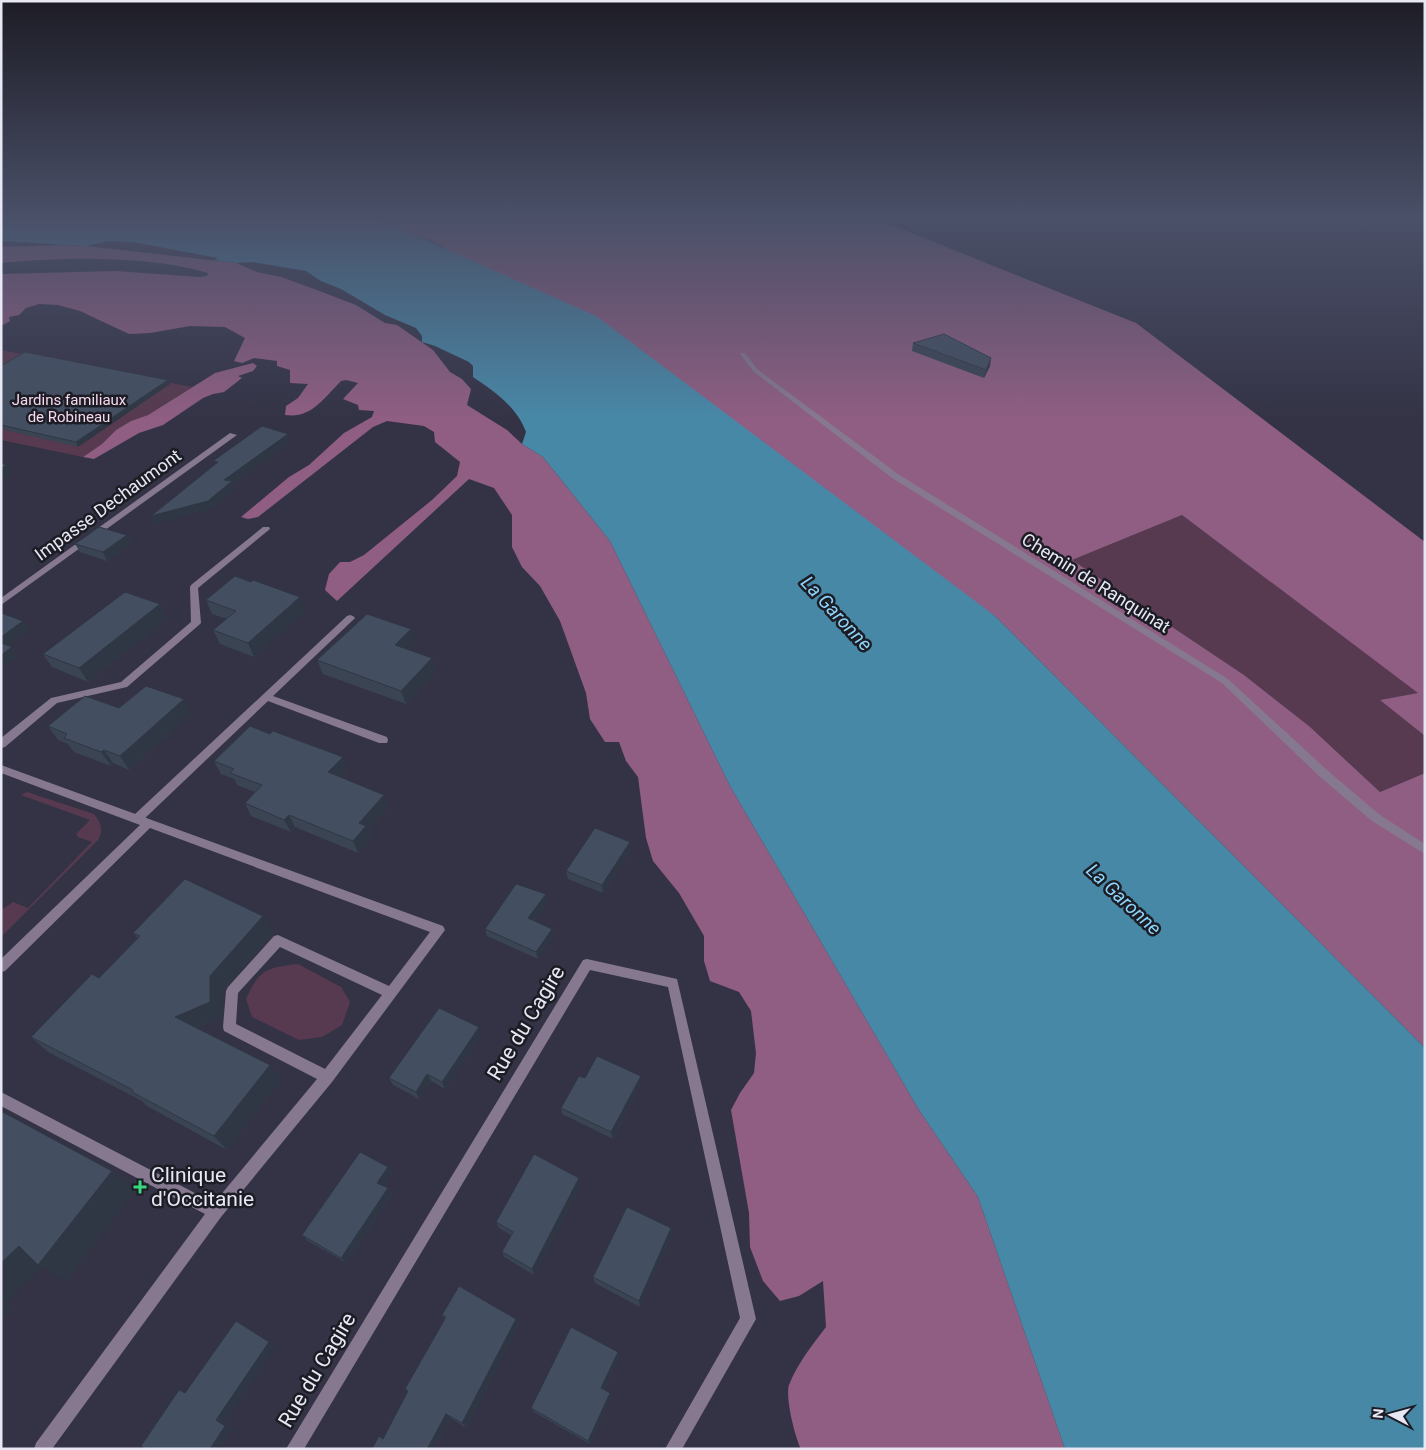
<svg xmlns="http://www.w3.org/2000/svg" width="1426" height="1450" font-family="Roboto,sans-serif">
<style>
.green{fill:#573a4f}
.forest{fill:#8f5e82}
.water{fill:#4888a7}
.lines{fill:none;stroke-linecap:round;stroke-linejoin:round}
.lane{fill:#86798f;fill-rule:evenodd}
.street{fill:#86798f;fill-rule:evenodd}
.wall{fill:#3a4453}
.shaded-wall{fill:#2f3744}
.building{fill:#434f61;stroke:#2f3744}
.poi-dot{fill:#3ad77f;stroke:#1c1c25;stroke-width:2}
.labels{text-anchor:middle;stroke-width:5;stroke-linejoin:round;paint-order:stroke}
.far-park-label{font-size:15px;fill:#f7d8ed;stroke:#1c1c25}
.street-label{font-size:18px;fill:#e7e8f4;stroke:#1c1c25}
.water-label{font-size:19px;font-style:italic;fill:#8dd5fb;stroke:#1c1c25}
.near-street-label{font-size:21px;fill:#e7e8f4;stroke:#1c1c25}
.near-poi-label{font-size:21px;fill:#e7e8f4;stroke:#1c1c25;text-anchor:start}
</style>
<rect width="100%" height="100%" fill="#343346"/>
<g class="green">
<polygon points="1,350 192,387 148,415 131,421 116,430 102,444 83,457 1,440"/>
<polygon points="1182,515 1419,693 1381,700 1425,736 1425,773 1380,792 1309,726 1244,675 1072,560"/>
<path d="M27,792L94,814C101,823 104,830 98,840L1,937V910L13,902L28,908L92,842L78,837L76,834L90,820L21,795Z"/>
<path d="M298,964L341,987L350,1002L342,1025L322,1037L299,1040L252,1017L246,999C259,969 267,968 298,964Z"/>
</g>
<g class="forest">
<polygon points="338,216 869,216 1136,323 1425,542 1425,736 1380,700 1418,693 1182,515 1072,560 1244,675 1309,726 1380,792 1425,773 1425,1048 995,616 442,246 390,224"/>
<path d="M62,245L86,246L236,263L257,272L281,277L317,290L356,305L385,323L397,325L433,350L450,372L462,379L471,389L467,405L507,430L522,444L543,457L610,541L730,786L919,1110L978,1197L1065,1449H801C795,1437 785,1397 789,1385C797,1364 813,1344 826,1327L823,1281L799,1296L780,1301L763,1281L750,1247L749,1213L731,1110L740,1093L754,1073L756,1053L751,1011L739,992L710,981L704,961V936L679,893L653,861L646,838L638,777L626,761L619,742H605L590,719L586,693L560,621L540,586L522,567L512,547V515L494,488L469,479L337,601L325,590L329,574L340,562H350L364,555L432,500L457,476L460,462L435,442L434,432L424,426L387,421L373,427L258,517L248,519L241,517L289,477L309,465L344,433L372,417L374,411L359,410L358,405L343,399L358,383L346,380L341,381C324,398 311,419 285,415L286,406L298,398L308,384L290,383V370L277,366V361L254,358L242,363L234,361L245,338L225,327L190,326L150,333L129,334L80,311L58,305L39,304L26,308L19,315L9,317L10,321L3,325L1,323V274L116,271L200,277L207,276L208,273C147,255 65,257 1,263V247Z"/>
<polygon points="253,363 257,366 253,371 238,376 242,378 224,392 213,394 203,398 163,425 139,433 94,459 83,457 102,444 116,430 131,421 148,415 215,373"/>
</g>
<path class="water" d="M1,216H338L390,224L596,316L995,616L1425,1048V1449H1065L978,1197L919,1110L730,786L610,541L543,457L522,444L526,432C517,407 495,392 473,377V366L469,362L435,346L422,342V336L416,328L385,315L341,289L321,281L306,271L253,262L236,263L214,260L218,258L133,242L109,241L86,246L1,241Z"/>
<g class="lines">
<g class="lane">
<polygon points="263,527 269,527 270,529 198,588 201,623 199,625 127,687 57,703 5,747 1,748 1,738 51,698 121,682 191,622 190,587 191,585"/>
<path d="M1,765L443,926L445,930L332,1082L221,1217L52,1449H34L36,1443L205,1214L1,1106V1092L214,1203L317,1079L224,1031L223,1027L226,991L228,987L274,936L278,935L389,986L430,932L150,828L5,971L1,972V959L140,825L1,773ZM280,947L382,995L325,1069L236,1024L238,993Z"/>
</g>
<g class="street">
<polygon points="741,353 745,353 757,369 898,474 1228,679 1327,770 1380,815 1425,844 1425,854 1372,821 1319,776 1222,683 892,478 753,371 740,354"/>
<polygon points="230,433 237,435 1,605 1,598"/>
<polygon points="350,615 353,616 355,618 353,620 273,696 387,737 388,740 387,743 379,743 268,701 142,821 138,822 134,821 133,818 134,815 347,616"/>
<polygon points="587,959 677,979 756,1319 682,1449 665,1449 740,1318 668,987 590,970 304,1449 286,1449 583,960"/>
</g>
</g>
<g class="wall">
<polygon points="1343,216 1363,216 1368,222 1366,228"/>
<polygon points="913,343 990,366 984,378 912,351"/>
<polygon points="1,366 168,380 170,384 78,447 1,429"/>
<polygon points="127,535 132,543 107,561 80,552 75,544"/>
<polygon points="206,600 305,611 254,657 220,644 213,630 227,619 212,614"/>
<polygon points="160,604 167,618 88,682 52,667 43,654"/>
<polygon points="411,629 415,643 408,650 432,658 436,672 406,704 323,674 317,660"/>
<polygon points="119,708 191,713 129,770 113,763 111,766 74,752 68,744 58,740 48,726"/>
<polygon points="214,761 348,770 341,777 384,795 389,807 368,831 371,838 358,853 295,827 291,832 251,816 245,803 255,792 237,785 234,779 221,774"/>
<polygon points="631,850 603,893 568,879 566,871"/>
<polygon points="546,894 548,902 534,921 552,929 553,936 538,959 487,936 485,929"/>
<polygon points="263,916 273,932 222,992 222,1017 197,1028 270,1065 281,1080 227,1150 147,1106 142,1101 48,1052 31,1037 99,978 138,938 133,933"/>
<polygon points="482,1034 445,1089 431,1081 419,1099 393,1085 389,1078"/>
<polygon points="585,1078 641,1083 613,1139 562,1114 561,1108"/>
<polygon points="388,1167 392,1174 384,1186 388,1188 392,1194 347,1263 308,1241 302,1235"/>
<polygon points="579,1178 581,1184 534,1275 504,1257 502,1252 511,1235 499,1228 496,1222"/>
<polygon points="671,1228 672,1234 640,1307 595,1283 593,1277"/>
<polygon points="442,1315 516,1319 519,1325 466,1428 451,1418 434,1449 372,1449 383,1439 408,1391 405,1389 445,1319"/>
<polygon points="618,1352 619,1357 604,1390 611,1397 590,1444 534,1412 531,1408"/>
</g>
<g class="shaded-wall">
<polygon points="991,358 990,366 984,378 986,370"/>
<polygon points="168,380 170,384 78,447 76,442"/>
<polygon points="288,434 291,442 233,485 235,490 212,509 155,524 151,516 224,480"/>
<polygon points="7,465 12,473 1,480 1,468"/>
<polygon points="127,535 132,543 107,561 103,552"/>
<polygon points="300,597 305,611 254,657 248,643"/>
<polygon points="160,604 167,618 88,682 79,668"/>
<polygon points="23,621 29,630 2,650 1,649 1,637"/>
<polygon points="411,629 415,643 399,659 395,645"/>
<polygon points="12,647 19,656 1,669 1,655"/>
<polygon points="432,658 436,672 406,704 401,691"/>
<polygon points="184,699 191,713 129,770 120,756"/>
<polygon points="104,750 113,763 111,766 101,752"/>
<polygon points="343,757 348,770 334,785 328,772"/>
<polygon points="384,795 389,807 368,831 371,838 358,853 353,841 359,823"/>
<polygon points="289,815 295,827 291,832 284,820"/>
<polygon points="630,842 631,850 603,893 602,885"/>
<polygon points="546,894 548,902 530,926 528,918"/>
<polygon points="263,916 273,932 222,992 222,1017 187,1032 175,1017"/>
<polygon points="552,929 553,936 538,959 536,952"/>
<polygon points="479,1027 482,1034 445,1089 442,1082"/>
<polygon points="270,1065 281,1080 227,1150 214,1136"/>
<polygon points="427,1074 431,1081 419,1099 416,1092"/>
<polygon points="641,1076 641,1083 613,1139 611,1132"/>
<polygon points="388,1167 392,1174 382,1189 377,1183"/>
<polygon points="112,1171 136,1190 66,1281 42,1267 6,1303 12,1310 1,1321 1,1263 19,1246"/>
<polygon points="579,1178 581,1184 534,1275 532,1269"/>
<polygon points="388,1188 392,1194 347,1263 341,1258"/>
<polygon points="671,1228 672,1234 640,1307 639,1301"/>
<polygon points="516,1319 519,1325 466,1428 462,1423"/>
<polygon points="269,1342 276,1346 224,1424 233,1429 220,1449 210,1449 216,1420"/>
<polygon points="618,1352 619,1357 603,1392 601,1388"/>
<polygon points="610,1393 611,1397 590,1444 588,1441"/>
<polygon points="446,1414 451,1418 434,1449 427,1449"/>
</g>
<g class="building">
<polygon points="1356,216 1363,216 1368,222"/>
<polygon points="944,334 991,358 986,370 913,343"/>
<polygon points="25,352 168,380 76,442 1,425 1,366"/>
<polygon points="262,426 288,434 224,480 232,481 208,501 151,516 218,462 213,461"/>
<polygon points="1,463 7,465 1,468"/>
<polygon points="99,527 127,535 103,552 75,544"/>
<polygon points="235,576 251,582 253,580 300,597 248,643 213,630 236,611 206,600"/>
<polygon points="125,592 160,604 79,668 43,654"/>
<polygon points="1,613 23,621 1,637"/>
<polygon points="367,614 411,629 395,645 432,658 401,691 317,660"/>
<polygon points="1,643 12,647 1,655"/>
<polygon points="146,686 184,699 120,756 104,750 101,752 64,738 67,734 48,726 85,696 119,708"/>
<polygon points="250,726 270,734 273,731 343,757 328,772 384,795 359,823 366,826 353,841 289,815 284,820 245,803 262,785 230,773 234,769 214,761"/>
<polygon points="595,828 630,842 602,885 566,871"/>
<polygon points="185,879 263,916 210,976 210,1002 175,1017 270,1065 214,1136 132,1092 133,1090 31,1037 92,974 99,978 140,936 133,933"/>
<polygon points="516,884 546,894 528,918 552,929 536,952 485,929"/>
<polygon points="439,1008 479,1027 442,1082 427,1074 416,1092 389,1078"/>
<polygon points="597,1056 641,1076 611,1132 561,1108 579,1076 585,1078"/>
<polygon points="1,1111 112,1171 38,1265 19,1246 1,1263"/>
<polygon points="360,1152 388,1167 377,1183 388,1188 341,1258 302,1235"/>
<polygon points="534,1154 579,1178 532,1269 502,1252 513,1232 496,1222"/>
<polygon points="627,1207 671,1228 639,1301 593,1277"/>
<polygon points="459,1286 516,1319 462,1423 446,1414 427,1449 372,1449 379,1436 383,1439 408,1391 405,1389 446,1317 442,1315"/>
<polygon points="236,1321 269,1342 216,1420 225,1426 210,1449 145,1449 141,1446 179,1390 185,1393"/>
<polygon points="571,1327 618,1352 601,1388 610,1393 588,1441 531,1408"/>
</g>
<linearGradient id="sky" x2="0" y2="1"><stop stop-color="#1d1c26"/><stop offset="0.52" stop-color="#4a5068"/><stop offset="1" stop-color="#4a5068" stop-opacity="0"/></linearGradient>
<rect width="1426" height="419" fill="url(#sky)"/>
<path class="poi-dot" d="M137.5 1179.5h5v5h5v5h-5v5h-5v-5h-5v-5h5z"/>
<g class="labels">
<g class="far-park-label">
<text x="69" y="405">Jardins familiaux<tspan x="69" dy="17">de Robineau</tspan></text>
</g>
<g class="street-label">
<text transform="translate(108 505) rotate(-36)" y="6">Impasse Dechaumont</text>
<text transform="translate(1096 583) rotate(32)" y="6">Chemin de Ranquinat</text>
</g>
<g class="water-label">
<text transform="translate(837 613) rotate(47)" y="7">La Garonne</text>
<text transform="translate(1124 899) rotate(43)" y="7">La Garonne</text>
</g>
<g class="near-street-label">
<text transform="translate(526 1023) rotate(-59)" y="7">Rue du Cagire</text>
<text transform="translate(317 1370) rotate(-59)" y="7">Rue du Cagire</text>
</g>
<g class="near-poi-label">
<text x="151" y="1182">Clinique<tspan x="151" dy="24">d'Occitanie</tspan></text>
</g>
</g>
<rect width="1426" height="1450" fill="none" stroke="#e7e8f4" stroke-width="5"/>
<g transform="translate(1391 1415) rotate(276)" stroke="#1c1c25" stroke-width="4" paint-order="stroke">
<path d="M0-4L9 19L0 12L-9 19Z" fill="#e7e8f4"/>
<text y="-8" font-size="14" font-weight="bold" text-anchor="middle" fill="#e7e8f4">N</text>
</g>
</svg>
